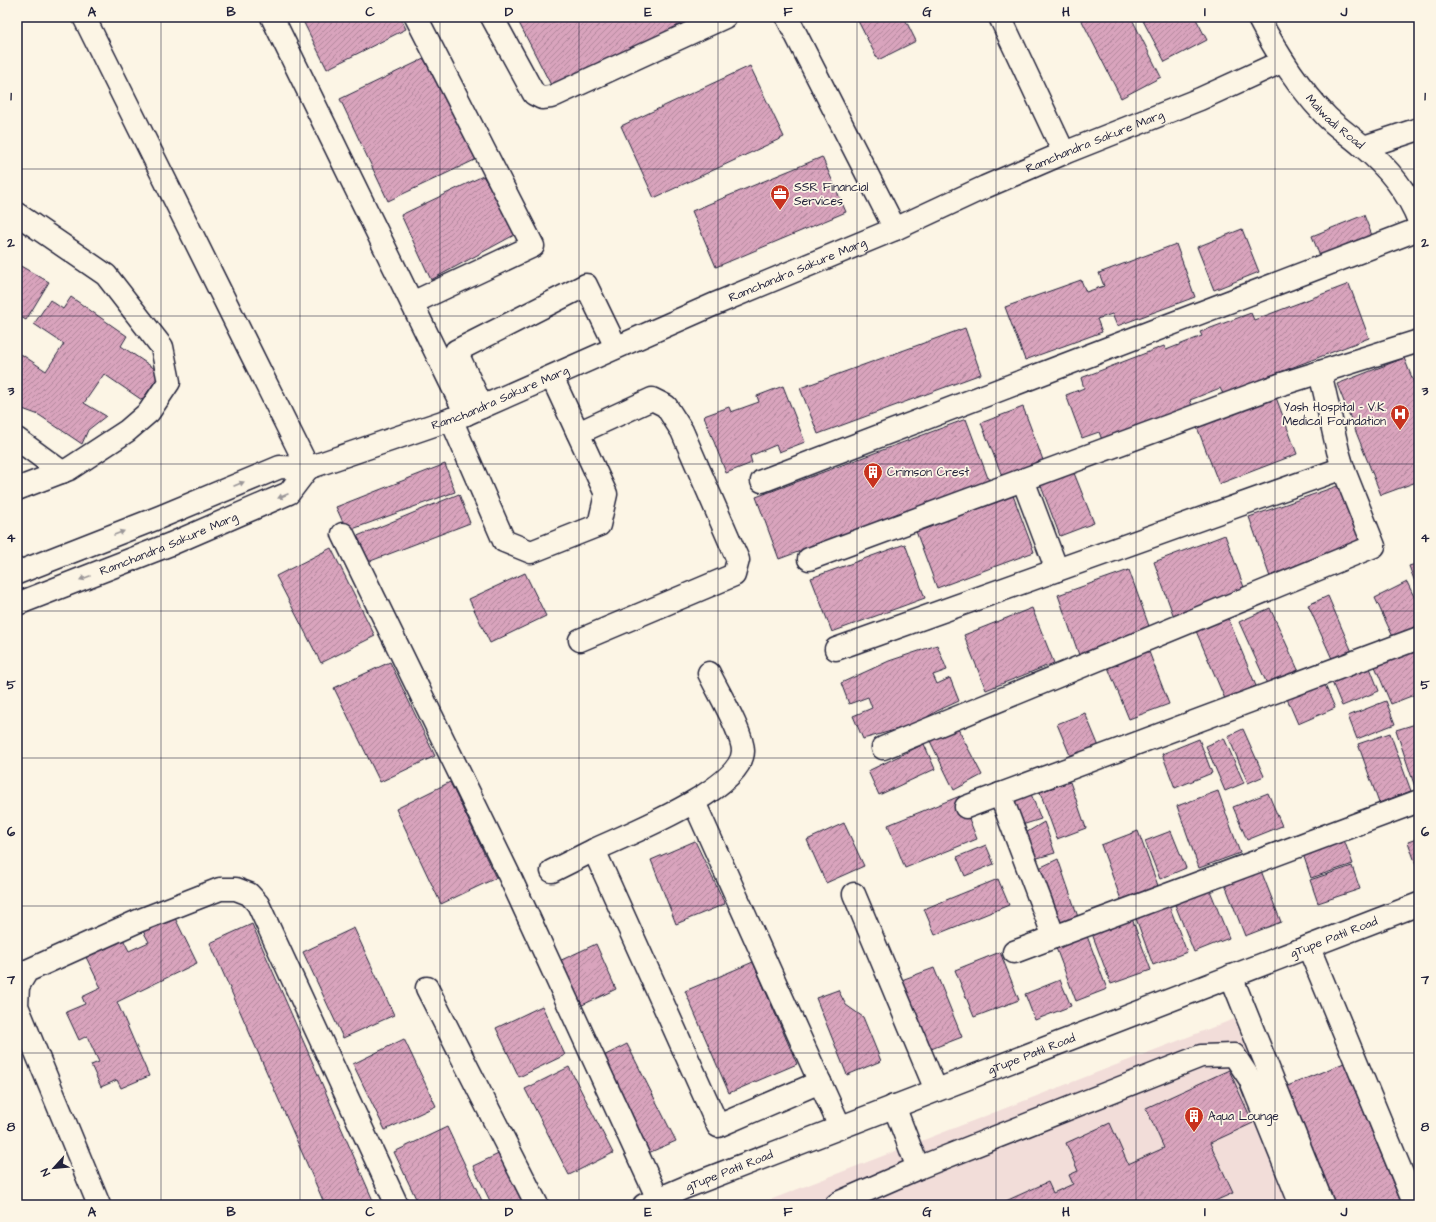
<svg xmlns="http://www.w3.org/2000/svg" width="1436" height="1222" font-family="'Architects Daughter',sans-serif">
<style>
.built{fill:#f2ddd9}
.building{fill:url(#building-hatch);stroke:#22223b}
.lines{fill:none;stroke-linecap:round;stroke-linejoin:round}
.minor-casing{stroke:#22223b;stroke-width:25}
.minor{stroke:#fcf5e5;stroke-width:22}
.oneway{fill:#9a9698}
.grid{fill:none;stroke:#22223b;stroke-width:1;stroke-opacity:0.55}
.labels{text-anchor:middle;stroke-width:3.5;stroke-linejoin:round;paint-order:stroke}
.street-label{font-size:12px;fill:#22223b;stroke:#fcf5e5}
.poi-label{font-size:12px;fill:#22223b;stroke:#fcf5e5;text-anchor:start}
.neatline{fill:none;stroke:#22223b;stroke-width:1.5}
.grid-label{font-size:13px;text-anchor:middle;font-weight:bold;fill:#22223b}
</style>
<defs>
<pattern id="building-hatch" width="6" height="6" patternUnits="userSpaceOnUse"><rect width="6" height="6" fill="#d9a4bd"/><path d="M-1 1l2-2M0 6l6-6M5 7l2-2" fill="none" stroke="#b0859b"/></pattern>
</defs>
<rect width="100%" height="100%" fill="#fcf5e5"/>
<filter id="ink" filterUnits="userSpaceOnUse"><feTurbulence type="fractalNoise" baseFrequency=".025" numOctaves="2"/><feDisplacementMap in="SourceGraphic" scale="8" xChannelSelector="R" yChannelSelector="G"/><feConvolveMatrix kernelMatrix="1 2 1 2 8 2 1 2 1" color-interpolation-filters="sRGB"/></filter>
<g filter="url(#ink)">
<polygon class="built" points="1234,1019 1314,1205 757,1205"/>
<g class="building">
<polygon points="301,17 400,17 406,29 327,69"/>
<polygon points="516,17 707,17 554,91"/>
<polygon points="856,17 904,17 916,41 878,60"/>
<polygon points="1080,17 1131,17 1161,77 1121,98"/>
<polygon points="1141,17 1195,17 1207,40 1165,62"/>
<polygon points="432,55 481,157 388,201 340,99"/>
<polygon points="750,66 784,137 654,198 621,126"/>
<polygon points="822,157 846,212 716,267 692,211"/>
<polygon points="483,176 518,233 431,280 401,215"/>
<polygon points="1364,215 1373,238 1321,259 1312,236"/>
<polygon points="1242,229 1259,272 1214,290 1197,247"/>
<polygon points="1176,244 1195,297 1117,326 1112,314 1097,319 1102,332 1025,360 1005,307 1081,280 1086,292 1104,286 1099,273"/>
<polygon points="17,264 49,282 26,320 17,315"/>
<polygon points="1349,284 1369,338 1223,394 1220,388 1190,400 1192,406 1102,440 1099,432 1082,438 1066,395 1084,388 1081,378 1164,346 1166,350 1202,336 1200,332 1251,313 1254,320"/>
<polygon points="71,297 127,336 121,346 161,373 142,400 104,374 84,403 106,416 88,430 82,444 39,415 17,407 17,359 21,354 46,371 64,344 34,324 50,300 63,309"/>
<polygon points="965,328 981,374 818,434 800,388"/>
<polygon points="1404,358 1419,395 1419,481 1381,495 1337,384"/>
<polygon points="783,386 805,442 779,452 776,445 750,456 752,463 726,473 704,416 729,407 731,412 759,402 757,396"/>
<polygon points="1274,392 1297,454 1219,484 1195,422"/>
<polygon points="1023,407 1043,460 1002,476 981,423"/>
<polygon points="966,419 989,481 779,559 756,497"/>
<polygon points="445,464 455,492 347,531 336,507"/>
<polygon points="1072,468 1094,523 1060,536 1039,481"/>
<polygon points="1343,484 1364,544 1270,577 1249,517"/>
<polygon points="1011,490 1034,552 937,588 914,526"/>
<polygon points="459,494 470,523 368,562 355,537"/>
<polygon points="1225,535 1245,590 1174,617 1154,562"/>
<polygon points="905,544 925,598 832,632 811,578"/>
<polygon points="331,548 375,636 321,663 276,576"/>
<polygon points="1419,563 1419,593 1409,566"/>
<polygon points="1129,570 1150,629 1079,655 1058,595"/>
<polygon points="525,573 546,616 490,643 469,599"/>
<polygon points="1407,582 1419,607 1419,627 1394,639 1375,598"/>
<polygon points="1328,596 1352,652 1333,661 1308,605"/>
<polygon points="1032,608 1054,663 986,690 964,635"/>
<polygon points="1270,608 1299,672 1268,686 1239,622"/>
<polygon points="1228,618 1256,686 1225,699 1196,631"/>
<polygon points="1146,644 1169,704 1129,719 1105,660"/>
<polygon points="937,645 947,670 933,675 937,684 950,678 959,701 937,711 916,724 863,739 853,716 872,708 868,697 849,704 841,683 889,661"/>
<polygon points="1414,647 1419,659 1419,693 1391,704 1374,664"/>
<polygon points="1367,660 1379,691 1342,706 1329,675"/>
<polygon points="390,662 435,756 380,782 334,688"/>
<polygon points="1322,678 1335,708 1298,724 1285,694"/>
<polygon points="1386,701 1395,724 1357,739 1348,716"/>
<polygon points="1085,713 1100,749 1072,760 1057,724"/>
<polygon points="1419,723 1419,789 1416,790 1396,730"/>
<polygon points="957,727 982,775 954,790 930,741"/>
<polygon points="1243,729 1264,776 1248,783 1228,736"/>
<polygon points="1390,733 1411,791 1379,803 1358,744"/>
<polygon points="1224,738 1244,783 1225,791 1206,746"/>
<polygon points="1199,739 1212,773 1175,788 1162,754"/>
<polygon points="924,744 935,769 879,795 868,771"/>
<polygon points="450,782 496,878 441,904 396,809"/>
<polygon points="1070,782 1086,828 1057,839 1040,792"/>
<polygon points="1218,791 1240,853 1199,868 1177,806"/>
<polygon points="1268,793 1282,826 1247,840 1233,807"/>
<polygon points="1031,794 1041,819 1019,826 1009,802"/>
<polygon points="960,796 977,839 905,868 888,825"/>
<polygon points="1044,822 1055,853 1034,859 1024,834"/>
<polygon points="844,823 864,866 826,883 807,840"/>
<polygon points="1138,831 1160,891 1123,905 1101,845"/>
<polygon points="1171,831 1186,868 1160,879 1145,841"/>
<polygon points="1419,838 1419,873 1408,842"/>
<polygon points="1344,840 1353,864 1311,878 1303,854"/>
<polygon points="695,841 725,904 676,924 651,860"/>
<polygon points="986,845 994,864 965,876 957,857"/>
<polygon points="1058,859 1078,917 1056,926 1035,870"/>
<polygon points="1352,866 1360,889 1318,903 1310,880"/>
<polygon points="1260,868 1281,922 1245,936 1224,882"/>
<polygon points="998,879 1009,905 935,935 924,909"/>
<polygon points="1209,888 1229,938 1194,952 1174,902"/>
<polygon points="1167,900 1187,952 1153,965 1134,913"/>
<polygon points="174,916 197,963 117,1002 149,1076 121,1088 117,1080 101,1087 91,1065 99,1062 87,1036 79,1040 66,1012 85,1004 82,997 101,988 85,955 122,937 129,951 149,942 143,931"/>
<polygon points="1131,916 1151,970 1111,984 1091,931"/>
<polygon points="252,924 375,1205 325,1205 210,943"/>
<polygon points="354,928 394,1015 343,1038 303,952"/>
<polygon points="1087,936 1107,989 1076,1001 1056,948"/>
<polygon points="596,944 616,989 576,1008 555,963"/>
<polygon points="1000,952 1019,1000 974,1017 955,970"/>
<polygon points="753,962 797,1064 729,1093 685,991"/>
<polygon points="934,968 962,1037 926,1051 899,981"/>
<polygon points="1060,980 1071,1006 1035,1020 1025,994"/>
<polygon points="838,990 846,1005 863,1017 881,1061 847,1075 816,998"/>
<polygon points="542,1006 565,1055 519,1077 496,1028"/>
<polygon points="404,1039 436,1106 385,1130 353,1064"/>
<polygon points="627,1044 676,1141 646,1154 598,1059"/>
<polygon points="1344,1063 1402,1205 1327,1205 1280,1089"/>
<polygon points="569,1067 613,1153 569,1175 525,1089"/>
<polygon points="1229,1070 1253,1123 1210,1143 1233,1193 1206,1205 997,1205 1048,1182 1053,1193 1073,1184 1069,1175 1078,1171 1066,1143 1110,1123 1128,1164 1164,1148 1146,1108"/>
<polygon points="447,1127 484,1205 419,1205 394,1152"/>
<polygon points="507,1150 533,1205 492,1205 473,1166"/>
</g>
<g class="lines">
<g class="minor-casing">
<g id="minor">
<polyline points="84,17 308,468"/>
<polyline points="272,17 466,414"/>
<polyline points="492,17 534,94 542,98 551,97 725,17"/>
<polyline points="787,17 895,229"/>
<polyline points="1000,17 1064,153"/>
<path id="s1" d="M1258,17C1277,54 1298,87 1327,117C1338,128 1351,136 1362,146C1386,166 1408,192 1419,221"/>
<polyline points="1364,147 1419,129"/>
<polyline points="17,214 106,275 162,347 169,382 149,412 127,431 69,469 17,489"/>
<polyline points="412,303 533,246 416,17"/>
<polyline points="482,407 456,351 586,285 616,347"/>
<polyline points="451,419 504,541 531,552 599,525 606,494 552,377"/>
<polyline points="578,433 652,399 666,406 682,431 738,560 734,575 580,640"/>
<polyline points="17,439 62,472"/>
<polyline points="1023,480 1057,570"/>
<polyline points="762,481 1419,229"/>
<polyline points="343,534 510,877 658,1199"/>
<polyline points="809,559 1282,384 1419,341"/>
<path id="s2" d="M17,573L160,517L280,467L308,468L466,414L715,304L895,229L985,187L1064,153L1200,99L1283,61"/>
<path id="s3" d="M17,604L171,544L289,493L308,468"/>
<polyline points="836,649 1343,468 1338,451 1320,372"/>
<path d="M709,673C717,690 743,733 743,751C742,790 626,835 594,850L718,1126L820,1082"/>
<polyline points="883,748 1374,546 1343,468"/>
<polyline points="1000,794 1054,937"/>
<polyline points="694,802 840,1127"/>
<polyline points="966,807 1419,638"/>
<polyline points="552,871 594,850"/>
<polyline points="854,894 936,1090"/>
<polyline points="1309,948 1415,1205"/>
<polyline points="1014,952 1419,801"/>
<polyline points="1231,976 1323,1205"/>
<polyline points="427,988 537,1205"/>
<polyline points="894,1106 918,1168"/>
<polyline points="99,1205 17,1006 18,986 27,971 138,921 220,889 236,889 249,894 258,904 397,1205"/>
<path id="s4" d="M644,1205L686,1187L1419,904"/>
<polyline points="836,1205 840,1202 918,1168 1201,1056 1234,1055 1250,1079 1301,1205"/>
</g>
</g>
<use href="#minor" class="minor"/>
</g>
<defs><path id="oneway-solid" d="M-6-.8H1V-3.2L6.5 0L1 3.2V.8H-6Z"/></defs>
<g class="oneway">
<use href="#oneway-solid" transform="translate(239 484) rotate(-23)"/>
<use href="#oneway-solid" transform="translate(283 496) rotate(157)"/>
<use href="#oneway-solid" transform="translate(119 533) rotate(-21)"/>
<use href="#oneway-solid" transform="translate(85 578) rotate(159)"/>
</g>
</g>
<path class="grid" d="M161,17V1205M300,17V1205M440,17V1205M579,17V1205M718,17V1205M857,17V1205M996,17V1205M1136,17V1205M1275,17V1205M17,169H1419M17,316H1419M17,464H1419M17,611H1419M17,758H1419M17,906H1419M17,1053H1419"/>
<defs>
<g id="office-pin" transform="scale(1)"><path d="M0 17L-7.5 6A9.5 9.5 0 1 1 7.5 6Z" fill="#c8321e" stroke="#fcf5e5"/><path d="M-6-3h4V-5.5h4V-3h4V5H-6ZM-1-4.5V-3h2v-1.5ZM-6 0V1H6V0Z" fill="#fff"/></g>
<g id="hospital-pin" transform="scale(1)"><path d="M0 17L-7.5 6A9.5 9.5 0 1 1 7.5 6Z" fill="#c8321e" stroke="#fcf5e5"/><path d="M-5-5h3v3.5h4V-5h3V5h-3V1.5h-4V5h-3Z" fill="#fff"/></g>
<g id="building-pin" transform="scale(1)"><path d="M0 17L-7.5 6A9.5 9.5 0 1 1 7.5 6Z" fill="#c8321e" stroke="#fcf5e5"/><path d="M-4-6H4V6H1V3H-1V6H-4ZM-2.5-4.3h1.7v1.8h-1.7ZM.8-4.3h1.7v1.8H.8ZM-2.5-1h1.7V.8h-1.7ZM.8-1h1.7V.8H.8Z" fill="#fff"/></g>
</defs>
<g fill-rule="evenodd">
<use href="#office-pin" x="780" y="194"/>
<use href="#hospital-pin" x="1400" y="414"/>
<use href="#building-pin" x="873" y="472"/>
<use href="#building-pin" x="1194" y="1116"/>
</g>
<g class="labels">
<g class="street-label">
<text dy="4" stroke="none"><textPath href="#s1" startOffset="131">Malwadi Road</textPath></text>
<text dy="4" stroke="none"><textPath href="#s2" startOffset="1164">Ramchandra Sakure Marg</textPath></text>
<text dy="4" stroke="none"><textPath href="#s2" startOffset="840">Ramchandra Sakure Marg</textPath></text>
<text dy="4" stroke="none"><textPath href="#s2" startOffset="516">Ramchandra Sakure Marg</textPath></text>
<text dy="4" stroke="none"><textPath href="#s3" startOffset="163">Ramchandra Sakure Marg</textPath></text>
<text dy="4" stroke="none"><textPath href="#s4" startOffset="740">gTupe Patil Road</textPath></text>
<text dy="4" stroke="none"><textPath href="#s4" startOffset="416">gTupe Patil Road</textPath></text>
<text dy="4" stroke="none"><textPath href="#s4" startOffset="92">gTupe Patil Road</textPath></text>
</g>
<g class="poi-label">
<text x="794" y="191">SSR Financial<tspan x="794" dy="14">Services</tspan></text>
<text x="1386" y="411" text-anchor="end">Yash Hospital - V.K.<tspan x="1386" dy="14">Medical Foundation</tspan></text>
<text x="887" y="476">Crimson Crest</text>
<text x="1208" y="1120">Aqua Lounge</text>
</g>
</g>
<rect width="1436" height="1222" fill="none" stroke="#fcf5e5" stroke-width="44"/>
<g transform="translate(54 1168) rotate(243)" stroke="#fcf5e5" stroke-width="3" paint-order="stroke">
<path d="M0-3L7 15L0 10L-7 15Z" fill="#22223b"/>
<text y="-6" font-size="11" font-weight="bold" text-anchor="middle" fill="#22223b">N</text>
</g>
<rect x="22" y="22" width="1392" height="1178" class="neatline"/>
<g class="grid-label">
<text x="92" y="16">A</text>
<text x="231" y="16">B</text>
<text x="370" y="16">C</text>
<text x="509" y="16">D</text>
<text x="648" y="16">E</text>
<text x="788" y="16">F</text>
<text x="927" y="16">G</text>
<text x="1066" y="16">H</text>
<text x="1205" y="16">I</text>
<text x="1344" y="16">J</text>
<text x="11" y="100">1</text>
<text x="1425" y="100">1</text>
<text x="11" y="247">2</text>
<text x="1425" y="247">2</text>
<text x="11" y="395">3</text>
<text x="1425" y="395">3</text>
<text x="11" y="542">4</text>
<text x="1425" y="542">4</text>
<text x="11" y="689">5</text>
<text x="1425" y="689">5</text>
<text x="11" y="836">6</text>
<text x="1425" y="836">6</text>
<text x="11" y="984">7</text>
<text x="1425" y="984">7</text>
<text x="11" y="1131">8</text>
<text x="1425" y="1131">8</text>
<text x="92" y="1216">A</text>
<text x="231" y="1216">B</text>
<text x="370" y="1216">C</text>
<text x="509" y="1216">D</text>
<text x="648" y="1216">E</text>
<text x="788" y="1216">F</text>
<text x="927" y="1216">G</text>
<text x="1066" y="1216">H</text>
<text x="1205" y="1216">I</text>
<text x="1344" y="1216">J</text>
</g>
</svg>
